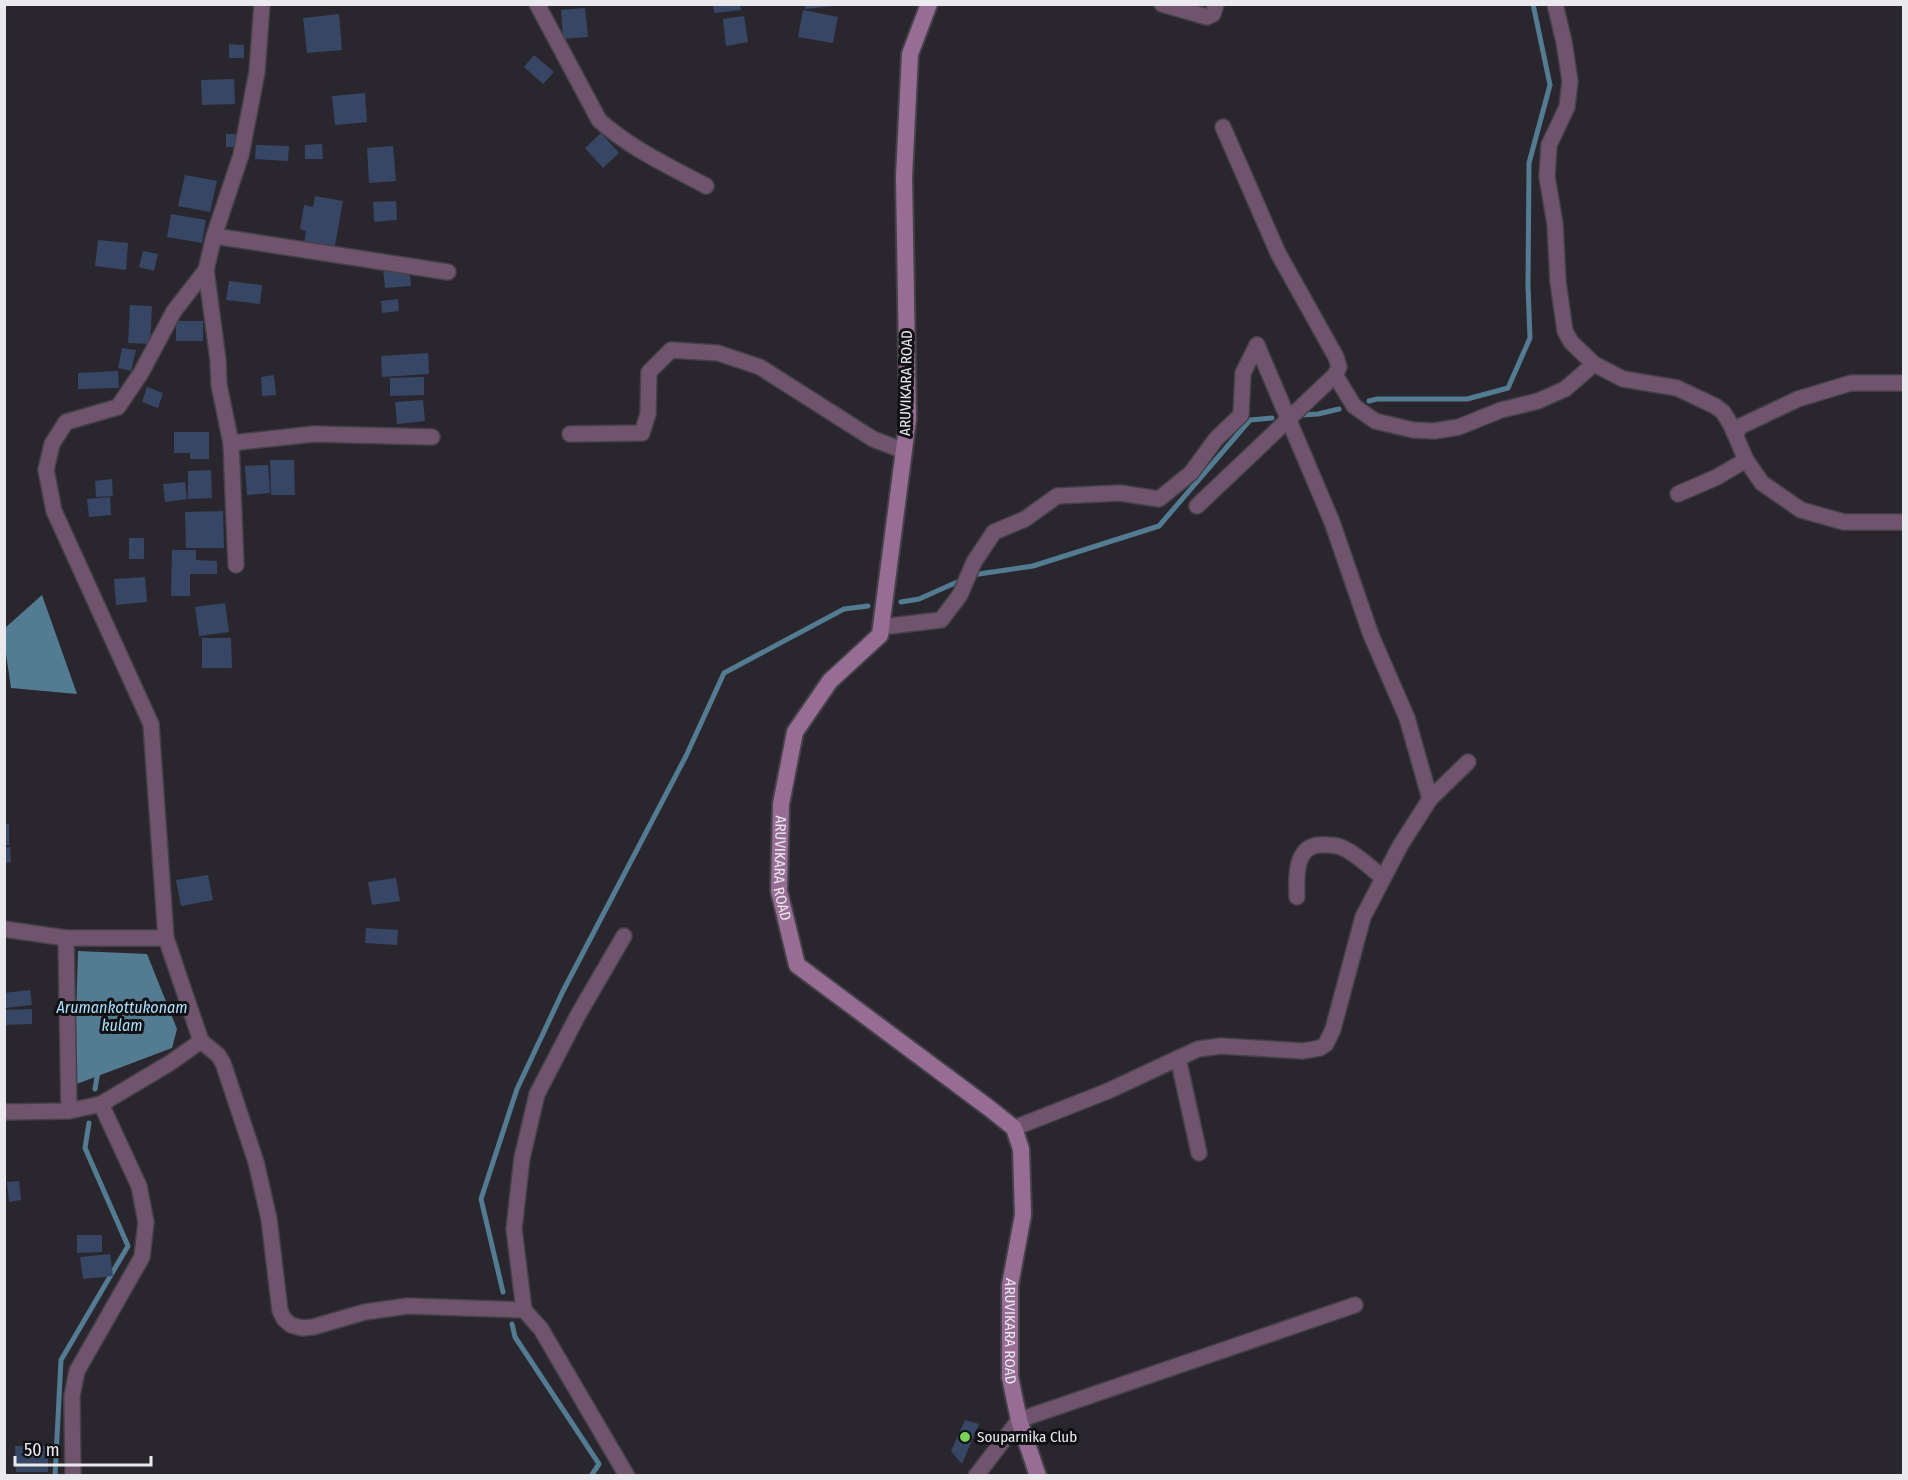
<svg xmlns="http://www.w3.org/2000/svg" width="1908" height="1480" font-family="'Fira Sans Condensed',sans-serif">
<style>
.water{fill:#537b91}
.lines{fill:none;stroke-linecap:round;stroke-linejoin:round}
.stream{stroke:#537b91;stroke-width:5}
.building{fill:#384665}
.minor-casing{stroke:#444248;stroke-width:18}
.secondary-casing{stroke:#444248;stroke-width:20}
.minor{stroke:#70546e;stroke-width:15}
.secondary{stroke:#986d95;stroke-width:16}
.poi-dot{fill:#7ad156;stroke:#111013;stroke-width:2}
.labels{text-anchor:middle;stroke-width:6;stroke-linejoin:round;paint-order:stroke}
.street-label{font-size:15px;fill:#eae9ed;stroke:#111013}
.poi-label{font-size:15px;fill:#eae9ed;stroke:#111013;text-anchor:start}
.water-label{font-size:16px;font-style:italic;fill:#abe0fe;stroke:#111013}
</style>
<rect width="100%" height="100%" fill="#29272d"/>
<g class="water">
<polygon points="42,595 77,694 11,688 5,647 5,628"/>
<polygon points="78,951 147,954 177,1029 172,1048 74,1085"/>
</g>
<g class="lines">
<g class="stream">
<polyline points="1369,401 1377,399 1467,399 1508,388 1530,338 1528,286 1529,163 1550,85 1533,4"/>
<polyline points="1302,415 1318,414 1339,409"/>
<polyline points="972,575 1033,566 1159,526 1250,420 1272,418"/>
<polyline points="901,602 919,599 964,579"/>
<polyline points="95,1089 98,1071"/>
<polyline points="503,1292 481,1199 517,1089 563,991 686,756 724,673 844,609 868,606"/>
<polyline points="512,1324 515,1337 599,1464 591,1476"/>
<polyline points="55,1476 61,1360 128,1246 85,1148 89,1123"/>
</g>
</g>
<g class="building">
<polygon points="713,4 740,4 741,10 714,13"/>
<polygon points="805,4 834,4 834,6 805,9"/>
<polygon points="585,8 588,37 563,39 561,10"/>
<polygon points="803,10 838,17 833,43 798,37"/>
<polygon points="339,14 342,50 307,53 303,18"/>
<polygon points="744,16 748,42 726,46 723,19"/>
<polygon points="229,44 244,45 244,58 229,58"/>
<polygon points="534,55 554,72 543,84 524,67"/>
<polygon points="234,79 235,104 202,105 201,80"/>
<polygon points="365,93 367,122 335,125 332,96"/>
<polygon points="601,133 619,153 603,168 585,148"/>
<rect x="226" y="134" width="10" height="13"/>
<polygon points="322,144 323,159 305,159 305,145"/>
<polygon points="256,145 289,146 288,161 255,159"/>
<polygon points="393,146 396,181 369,183 367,148"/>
<polygon points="185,175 217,181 210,212 178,206"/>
<polygon points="315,196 343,201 334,251 304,245 306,231 300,229 304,205 313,207"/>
<polygon points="396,201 397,220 374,222 373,202"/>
<polygon points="171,214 206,220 202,243 167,237"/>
<polygon points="98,240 128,243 126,270 95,266"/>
<polygon points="143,251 158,254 154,271 139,267"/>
<polygon points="409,266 411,286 385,288 383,268"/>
<polygon points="229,281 262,285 260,304 226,300"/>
<polygon points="398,299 399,311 382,313 381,301"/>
<polygon points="130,305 152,306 150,344 128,343"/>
<rect x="176" y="321" width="27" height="20"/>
<polygon points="122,348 136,350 131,371 118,368"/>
<polygon points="428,353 429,374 382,377 381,356"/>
<polygon points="118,371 119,388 78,389 78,373"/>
<polygon points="274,375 276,395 262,396 261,377"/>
<polygon points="424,377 424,395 390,396 390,378"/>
<polygon points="147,387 163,393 158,408 142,402"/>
<polygon points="423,400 425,421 397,424 395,402"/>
<polygon points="174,432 209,432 209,459 190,459 190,453 174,453"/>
<polygon points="270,460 294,460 295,495 271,495"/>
<polygon points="268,465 270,493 247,495 245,466"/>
<polygon points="211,470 212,498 188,499 188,471"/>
<polygon points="112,479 113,496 96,497 95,481"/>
<polygon points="185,482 187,499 165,502 163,484"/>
<polygon points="110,497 111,515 89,517 87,499"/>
<polygon points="223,511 224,548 186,548 185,512"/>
<rect x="129" y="538" width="15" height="21"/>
<polygon points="172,550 196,550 196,560 217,561 217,574 190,574 190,596 171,596"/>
<polygon points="145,577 147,602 116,605 114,579"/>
<polygon points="225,603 229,632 199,636 195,607"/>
<polygon points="202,638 231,638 232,668 202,668"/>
<rect x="4" y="824" width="5" height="21"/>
<polygon points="10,847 11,862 4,863 4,848"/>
<polygon points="208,875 213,900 181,906 176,880"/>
<polygon points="396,878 400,901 372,905 368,882"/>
<polygon points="366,928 398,930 397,945 365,943"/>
<polygon points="30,990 32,1005 4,1008 4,993"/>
<polygon points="32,1009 32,1024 5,1025 4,1010"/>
<polygon points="19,1181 21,1200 9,1202 7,1182"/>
<polygon points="77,1235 102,1235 102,1252 77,1253"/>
<polygon points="110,1254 113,1276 83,1279 80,1257"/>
<polygon points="965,1420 979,1424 962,1464 951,1451"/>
<polygon points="15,1446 48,1446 48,1472 16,1472"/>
</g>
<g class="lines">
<g class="minor-casing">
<g id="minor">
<path d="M537,4L599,120C631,149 669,166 706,186"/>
<polyline points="1162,4 1207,17 1213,14 1216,4"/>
<polyline points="1555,4 1564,42 1570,81 1567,107 1549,145 1547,177 1555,224 1558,282 1565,331 1571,342 1594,364 1623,379 1677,388 1715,406 1723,412 1731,425 1746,460 1762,483 1801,510 1844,522 1904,522"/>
<polyline points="214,236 448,272"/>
<polyline points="206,270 218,360 219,385 231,443 236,565"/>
<polyline points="1257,345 1332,522 1371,635 1407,718 1430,799"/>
<polyline points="1335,375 1354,406 1375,421 1413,430 1434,431 1459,427 1501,410 1538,401 1565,389 1594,364"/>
<polyline points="570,434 642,433 648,414 649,372 671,350 718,353 760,367 873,439 904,451"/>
<polyline points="1736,436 1739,427 1798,399 1851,383 1904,383"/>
<polyline points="231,443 314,434 432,437"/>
<polyline points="1678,494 1717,477 1746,460"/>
<polyline points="1197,506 1335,375 1339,367 1336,357 1278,253 1223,127"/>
<polyline points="881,627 941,620 960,595 974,562 994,532 1025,519 1057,496 1120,493 1159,499 1191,473 1216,439 1241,415 1243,373 1257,345"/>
<path d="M1297,897C1296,873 1295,842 1327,845C1333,845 1340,846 1345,849C1359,856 1371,868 1383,878"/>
<polyline points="4,929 66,938 166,938"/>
<polyline points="66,938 69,1111"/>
<polyline points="201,1041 166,938 151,724 54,511 46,470 52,444 66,422 118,407 141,373 174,311 206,270 214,236 241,155 257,72 262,4"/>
<polyline points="1178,1058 1199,1153"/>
<polyline points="4,1112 69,1111 101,1104 170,1063 201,1041 218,1055 223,1063 256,1162 269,1219 280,1311 284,1319 291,1325 302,1328 313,1327 365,1312 408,1306 524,1310 541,1329 627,1476"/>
<polyline points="1014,1128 1108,1091 1198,1049 1221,1046 1303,1051 1320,1048 1326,1044 1333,1029 1363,917 1400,846 1430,799 1468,762"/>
<polyline points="524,1310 514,1229 522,1158 537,1094 578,1015 624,936"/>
<polyline points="73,1476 72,1396 77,1371 142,1257 146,1222 139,1186 101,1104"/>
<polyline points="976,1476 1019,1420 1355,1305"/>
</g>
</g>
<g class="secondary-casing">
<g id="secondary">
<path id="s1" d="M929,4L910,54L904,177L908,419L880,635L830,681L795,732L781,804L779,891L797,965L989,1108L1014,1128L1021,1149L1023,1215L1010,1285V1377L1019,1420L1038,1476"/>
</g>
</g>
<use href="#minor" class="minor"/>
<use href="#secondary" class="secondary"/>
</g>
<circle class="poi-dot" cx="965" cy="1437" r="6"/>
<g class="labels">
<g class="street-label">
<text transform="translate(906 383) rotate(-89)" y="5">ARUVIKARA ROAD</text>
<text dy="5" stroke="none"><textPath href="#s1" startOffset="904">ARUVIKARA ROAD</textPath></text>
<text dy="5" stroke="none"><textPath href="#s1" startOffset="1480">ARUVIKARA ROAD</textPath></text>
</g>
<g class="poi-label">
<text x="977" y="1442">Souparnika Club</text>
</g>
<g class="water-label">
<text x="122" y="1013">Arumankottukonam<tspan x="122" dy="18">kulam</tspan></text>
</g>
</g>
<rect width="1908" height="1480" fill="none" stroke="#eae9ed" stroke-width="12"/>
<path d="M15 1456v9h136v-9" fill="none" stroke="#eae9ed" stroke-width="3"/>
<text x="24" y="1456" font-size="18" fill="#eae9ed" stroke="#111013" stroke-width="4.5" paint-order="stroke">50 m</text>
</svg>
